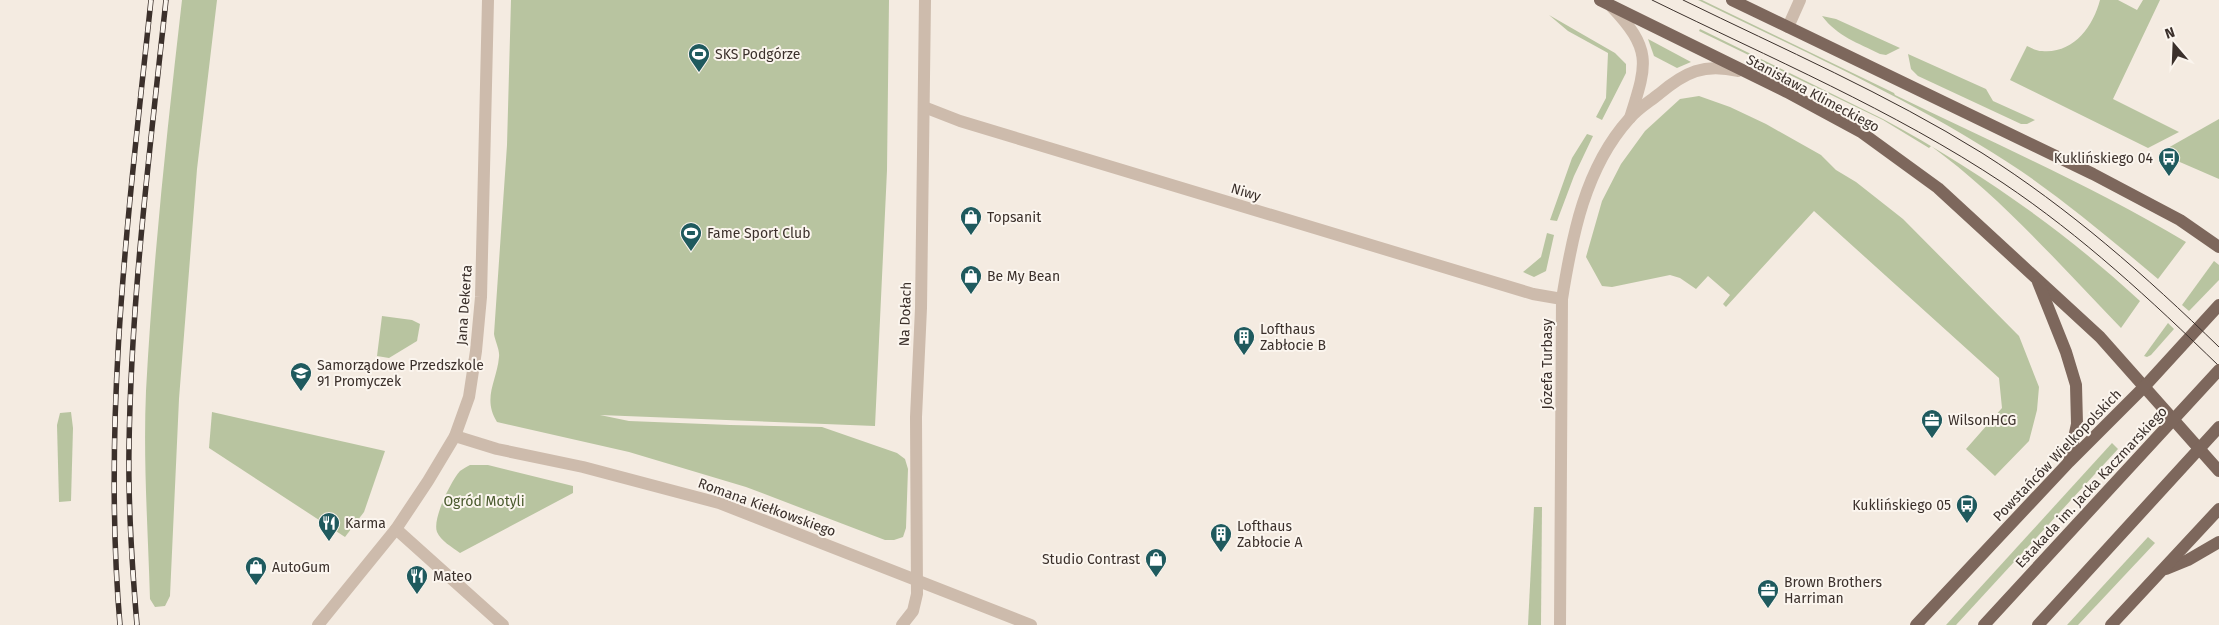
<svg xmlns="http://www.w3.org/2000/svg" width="2219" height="625" font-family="'Fira Sans',sans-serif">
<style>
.green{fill:#b8c4a0}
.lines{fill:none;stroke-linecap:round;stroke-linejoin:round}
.minor{stroke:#cdbbac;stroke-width:12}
.major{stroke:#7d675c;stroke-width:12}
.tram{stroke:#3b302b;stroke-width:1}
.rail-casing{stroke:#3b302b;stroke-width:5.5}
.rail{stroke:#fbf5ee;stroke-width:4;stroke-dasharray:11;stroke-linecap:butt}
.major-bridge{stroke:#7d675c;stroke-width:12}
.labels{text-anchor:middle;stroke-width:4;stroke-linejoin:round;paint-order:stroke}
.poi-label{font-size:14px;fill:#3b302b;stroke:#fbf5ee;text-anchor:start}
.street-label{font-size:14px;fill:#3b302b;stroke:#fbf5ee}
.park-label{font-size:14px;fill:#4a5a2e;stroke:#fbf5ee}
</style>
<rect width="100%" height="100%" fill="#f4ebe1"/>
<g class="green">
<path d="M182,0H217L197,169L179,399L170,596L165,606L155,607L150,599C148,530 143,460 146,391C153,260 167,130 182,0Z"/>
<path d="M511,0H889L887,170L875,426L600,415L629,421L730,425L822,427L897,453L905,459L908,469L906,528L903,537L894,540H885L746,487L629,452L497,422C482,398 497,381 499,357C500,350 495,341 494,334L507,145Z"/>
<path d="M1698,0H1702L1894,93L1895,95C1993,143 2093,186 2186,242L2158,279C2114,242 2069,204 2021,171C1920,103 1807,53 1698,0Z"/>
<path d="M2100,0H2118L2137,10L2143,0H2160L2113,99L2179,132L2148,148L2010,80L2027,46C2031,48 2037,51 2042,51C2073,54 2093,27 2100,0Z"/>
<polygon points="1549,15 1615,53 1626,64 1626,73 1602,120 1596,117 1606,98 1608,53 1568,31"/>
<path d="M1822,16L1836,19L1900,48L1886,55L1880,54C1858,43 1837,36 1822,16Z"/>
<path d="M1700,29L1883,119C1976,169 2062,229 2140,301L2121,328C2060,265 2002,198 1931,146L1929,148L1883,120L1699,31Z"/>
<polygon points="1648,39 1691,62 1677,68 1654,56"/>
<polygon points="1908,54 1986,89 1993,101 2035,120 2027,124 2021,124 1918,76 1911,69"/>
<polygon points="1699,96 1730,107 1766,124 1821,155 1836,170 1856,182 1903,219 2019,336 2039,387 2037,410 2029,441 1995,476 1966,449 2002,408 1999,378 1814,211 1726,307 1723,304 1730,295 1708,276 1696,289 1680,278 1670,275 1612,287 1602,286 1586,257 1602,201 1621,164 1645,131 1680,99"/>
<polygon points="2219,119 2219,179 2159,153"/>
<polygon points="1587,134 1593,136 1574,176 1557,221 1550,220 1572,158"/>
<polygon points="1547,233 1554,235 1546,271 1534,277 1523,272 1541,257"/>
<polygon points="2214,261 2219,265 2219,280 2189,311 2182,305"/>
<polygon points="382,316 412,320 420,324 417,341 389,358 377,356"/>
<polygon points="2168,323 2174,329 2151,355 2147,357 2144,356"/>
<polygon points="71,412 73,428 71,501 59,502 57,425 60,413"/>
<polygon points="212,412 385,451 364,512 345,537 209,448"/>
<polygon points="2112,443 2118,449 1956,625 1946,625"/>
<path d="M470,465H488L573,486V493L460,553C452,547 441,541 437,532C432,519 451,481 460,471C463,469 466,467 470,465Z"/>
<polygon points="1534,507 1542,507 1541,625 1528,625"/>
<polygon points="2148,537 2155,543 2078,625 2067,625"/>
</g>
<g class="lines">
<g class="minor">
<path d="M1611,6C1653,50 1647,64 1630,118"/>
<polyline points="1788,27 1800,0"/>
<polyline points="924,107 960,121 1533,294 1562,299"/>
<polyline points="455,436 497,449 583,467 719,503 1031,625"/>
<polyline points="396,529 503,625"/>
<polyline points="318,625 396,529 428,481 455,436 469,397 476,351 481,297 488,0"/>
<polyline points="902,625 913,611 917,594 916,417 921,308 925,0"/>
<path d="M1560,625L1562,299C1572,236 1585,168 1629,119C1637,109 1649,102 1659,94C1685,72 1704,63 1738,71"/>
</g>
<g class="major">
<polyline points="1600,0 1787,92 1861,132 1938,188 2100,337 2219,471"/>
<polyline points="1732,0 2093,174 2180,220 2219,247"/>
<polyline points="2038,282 2066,352 2076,385 2077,424 2069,461"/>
<polyline points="2166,569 2188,560 2219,542"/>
<polyline points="1916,625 2069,462 2145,386 2219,305"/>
<polyline points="2111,625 2219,509"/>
</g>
<g class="tram">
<path d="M1652,0C1770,58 1893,110 2003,183C2082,236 2151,300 2219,366"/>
<path d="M1683,0C1783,49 1887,94 1982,153C2069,208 2146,276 2219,347"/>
</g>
<g class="rail-casing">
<g id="rail">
<path d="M120,625C102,416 129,208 151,0"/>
<path d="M137,625C132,566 128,507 129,448C131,298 150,149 166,0"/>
</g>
</g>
<use href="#rail" class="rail"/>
<g class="major-bridge">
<polyline points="1984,625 2219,370"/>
<polyline points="2038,625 2219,427"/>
</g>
</g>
<defs>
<g id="stadium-pin" transform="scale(1.125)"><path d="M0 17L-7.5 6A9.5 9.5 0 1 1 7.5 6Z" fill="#1f5a5e" stroke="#fbf5ee"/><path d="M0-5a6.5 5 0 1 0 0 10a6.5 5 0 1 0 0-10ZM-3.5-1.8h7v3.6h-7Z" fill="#fff"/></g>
<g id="bus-pin" transform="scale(1.125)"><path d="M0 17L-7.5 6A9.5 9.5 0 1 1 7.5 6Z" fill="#1f5a5e" stroke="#fbf5ee"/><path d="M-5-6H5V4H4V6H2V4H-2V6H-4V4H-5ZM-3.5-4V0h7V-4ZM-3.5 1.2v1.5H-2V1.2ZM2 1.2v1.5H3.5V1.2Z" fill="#fff"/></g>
<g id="shop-pin" transform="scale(1.125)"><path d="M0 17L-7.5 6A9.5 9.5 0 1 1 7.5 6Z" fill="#1f5a5e" stroke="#fbf5ee"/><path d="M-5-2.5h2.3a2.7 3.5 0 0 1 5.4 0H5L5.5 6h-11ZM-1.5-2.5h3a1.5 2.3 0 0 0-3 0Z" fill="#fff"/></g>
<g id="building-pin" transform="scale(1.125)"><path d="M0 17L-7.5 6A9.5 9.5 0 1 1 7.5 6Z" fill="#1f5a5e" stroke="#fbf5ee"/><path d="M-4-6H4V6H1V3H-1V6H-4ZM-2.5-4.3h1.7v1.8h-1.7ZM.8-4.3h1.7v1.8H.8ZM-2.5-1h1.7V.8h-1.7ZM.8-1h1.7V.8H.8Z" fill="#fff"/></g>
<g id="school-pin" transform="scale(1.125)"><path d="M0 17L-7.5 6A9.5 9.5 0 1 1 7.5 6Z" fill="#1f5a5e" stroke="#fbf5ee"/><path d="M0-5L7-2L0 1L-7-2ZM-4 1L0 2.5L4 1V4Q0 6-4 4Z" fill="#fff"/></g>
<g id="office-pin" transform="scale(1.125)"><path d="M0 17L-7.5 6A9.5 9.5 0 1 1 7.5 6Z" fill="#1f5a5e" stroke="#fbf5ee"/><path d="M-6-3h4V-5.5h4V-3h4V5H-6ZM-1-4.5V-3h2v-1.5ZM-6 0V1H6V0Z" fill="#fff"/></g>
<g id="restaurant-pin" transform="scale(1.125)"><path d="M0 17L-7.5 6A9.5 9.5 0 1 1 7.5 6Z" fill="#1f5a5e" stroke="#fbf5ee"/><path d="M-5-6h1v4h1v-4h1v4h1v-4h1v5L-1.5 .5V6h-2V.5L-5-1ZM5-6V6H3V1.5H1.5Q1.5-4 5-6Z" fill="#fff"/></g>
</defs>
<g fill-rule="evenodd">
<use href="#stadium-pin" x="699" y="54"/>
<use href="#bus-pin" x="2169" y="158"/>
<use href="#shop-pin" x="971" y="217"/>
<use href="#stadium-pin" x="691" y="233"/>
<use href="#shop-pin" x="971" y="276"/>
<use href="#building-pin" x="1244" y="337"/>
<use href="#school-pin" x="301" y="373"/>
<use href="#office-pin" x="1932" y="420"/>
<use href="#bus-pin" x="1967" y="505"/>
<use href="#restaurant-pin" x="329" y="523"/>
<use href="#building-pin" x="1221" y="534"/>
<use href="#shop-pin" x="1156" y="559"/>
<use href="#shop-pin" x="256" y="567"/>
<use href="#restaurant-pin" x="417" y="576"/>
<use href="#office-pin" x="1768" y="590"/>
</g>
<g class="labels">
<g class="poi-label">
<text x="715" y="59">SKS Podgórze</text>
<text x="2153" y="163" text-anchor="end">Kuklińskiego 04</text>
<text x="987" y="222">Topsanit</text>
<text x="707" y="238">Fame Sport Club</text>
<text x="987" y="281">Be My Bean</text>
<text x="1260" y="334">Lofthaus<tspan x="1260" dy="16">Zabłocie B</tspan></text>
<text x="317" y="370">Samorządowe Przedszkole<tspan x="317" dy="16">91 Promyczek</tspan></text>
<text x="1948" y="425">WilsonHCG</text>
<text x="1951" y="510" text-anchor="end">Kuklińskiego 05</text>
<text x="345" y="528">Karma</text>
<text x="1237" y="531">Lofthaus<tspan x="1237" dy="16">Zabłocie A</tspan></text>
<text x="1140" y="564" text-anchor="end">Studio Contrast</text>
<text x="272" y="572">AutoGum</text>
<text x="433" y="581">Mateo</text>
<text x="1784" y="587">Brown Brothers<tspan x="1784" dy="16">Harriman</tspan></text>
</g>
<g class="street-label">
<text transform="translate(1813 93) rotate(28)" y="5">Stanisława Klimeckiego</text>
<text transform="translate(1246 192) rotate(17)" y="5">Niwy</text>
<text transform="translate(464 305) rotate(-86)" y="5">Jana Dekerta</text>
<text transform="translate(905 314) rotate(-88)" y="5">Na Dołach</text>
<text transform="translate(1547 364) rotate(-90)" y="5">Józefa Turbasy</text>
<text transform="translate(2057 455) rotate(-46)" y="5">Powstańców Wielkopolskich</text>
<text transform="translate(2091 487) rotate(-47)" y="5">Estakada im. Jacka Kaczmarskiego</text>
<text transform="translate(767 507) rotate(20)" y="5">Romana Kiełkowskiego</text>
</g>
<g class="park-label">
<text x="484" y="506">Ogród Motyli</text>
</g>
</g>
<g transform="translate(2174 45) rotate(341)" stroke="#fbf5ee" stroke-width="4" paint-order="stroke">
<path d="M0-4L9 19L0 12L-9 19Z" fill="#3b302b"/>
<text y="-8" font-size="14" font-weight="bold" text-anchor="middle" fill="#3b302b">N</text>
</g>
</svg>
